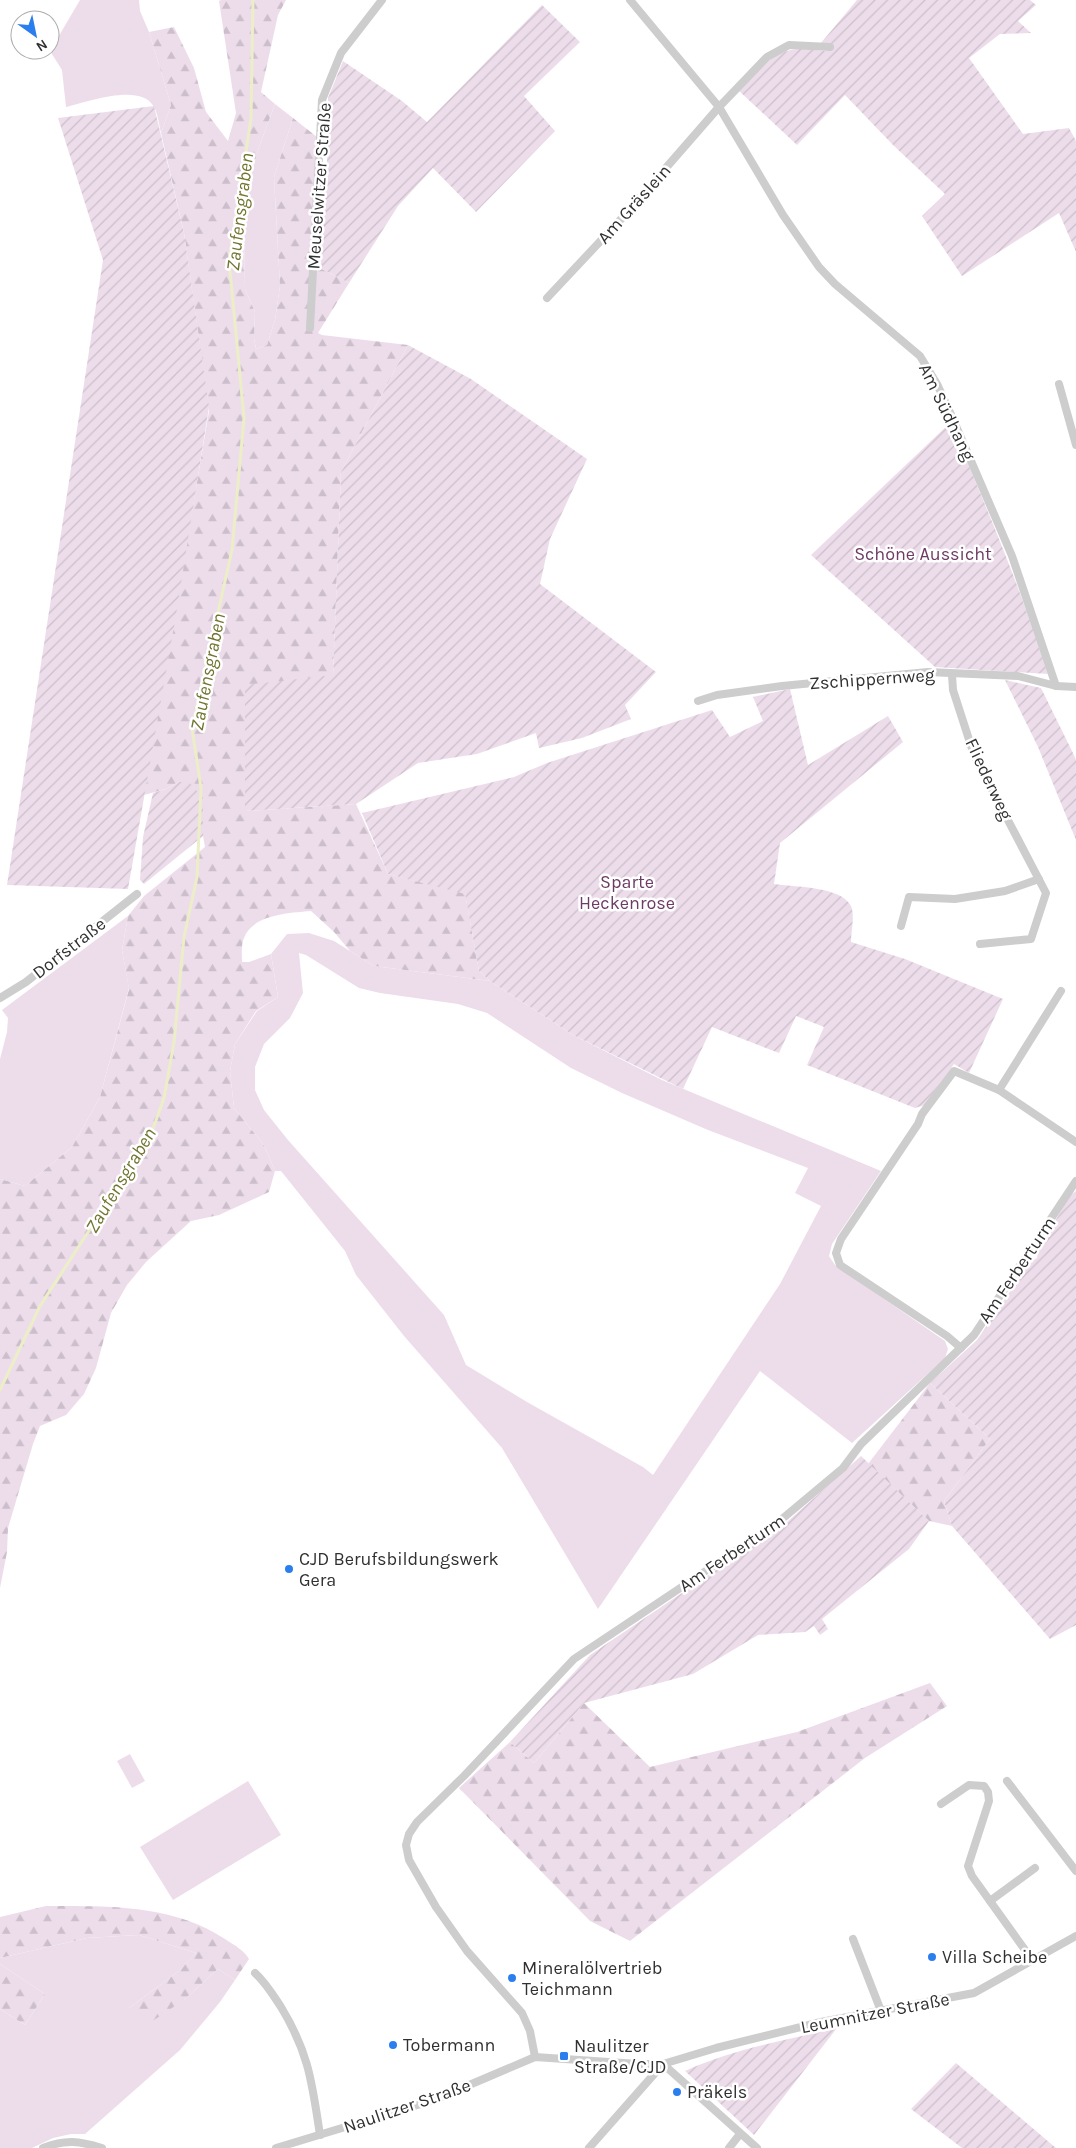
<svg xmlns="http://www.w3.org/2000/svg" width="1076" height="2148" font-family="Karla,sans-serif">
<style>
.grass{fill:#edddeb;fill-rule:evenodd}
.forest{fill:url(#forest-firs)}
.garden{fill:url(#garden-furrows)}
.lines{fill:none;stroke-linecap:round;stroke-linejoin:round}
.stream{stroke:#eceec8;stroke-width:3}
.minor{stroke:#cdcdcd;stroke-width:8}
.poi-dot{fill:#2b7eed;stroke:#fff;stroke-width:2}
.labels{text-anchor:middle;stroke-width:5;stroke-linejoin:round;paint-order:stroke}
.street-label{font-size:18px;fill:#303030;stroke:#fff}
.park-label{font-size:18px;fill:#6e3b65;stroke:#fff}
.poi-label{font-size:18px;fill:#303030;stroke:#fff;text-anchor:start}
.water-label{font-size:19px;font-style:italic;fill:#72752f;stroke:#fff}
</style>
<defs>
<pattern id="forest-firs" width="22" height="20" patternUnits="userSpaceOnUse" patternTransform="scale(1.25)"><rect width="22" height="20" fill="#edddeb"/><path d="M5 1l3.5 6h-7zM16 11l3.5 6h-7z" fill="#ccbeca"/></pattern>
<pattern id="garden-furrows" width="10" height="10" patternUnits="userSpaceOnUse" patternTransform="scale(1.25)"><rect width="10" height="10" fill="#edddeb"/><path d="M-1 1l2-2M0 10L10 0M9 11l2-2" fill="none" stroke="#ccbeca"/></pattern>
</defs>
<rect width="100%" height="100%" fill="#fff"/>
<g class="grass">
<path d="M80,0H139L140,11L149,32L171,105L161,133C159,125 158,114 154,107C141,82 87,102 66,107L62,70L50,51Z"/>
<polygon points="275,104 293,118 274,177 280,286 275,320 267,345 256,349 254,338 255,312 245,289 244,201 259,147"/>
<polygon points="128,916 122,950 129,988 100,1097 72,1147 25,1186 0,1179 0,1059 7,1032 8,1018 2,1010"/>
<path d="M309,933L334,941L374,966L490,981L573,1035L662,1080L881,1171L832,1244L829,1256L835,1265L945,1341L948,1349L945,1358L852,1443L760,1371L598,1609L502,1448L404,1336L356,1275L345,1251L281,1171H275L264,1145L234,1108L230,1071L235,1044L257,1011L278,997L271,954L287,934ZM299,953L306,955L359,988L380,993L458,1004L487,1013L571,1068L622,1093L708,1130L808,1168L795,1193L821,1206L780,1284L653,1475L643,1467L527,1402L466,1365L444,1315L288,1140L264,1110L255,1090V1067L264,1044L290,1018L303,993Z"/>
<polygon points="130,1754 145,1781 132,1788 117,1761"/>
<polygon points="248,1781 281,1835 173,1900 140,1847"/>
<polygon points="139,1935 196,1953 180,1970 129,2008 184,2000 218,1969 235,1980 220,2002 180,2050 85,2134 71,2134 53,2138 32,2148 0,2148 0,2009 25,2025 45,1994 0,1964 0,1958 87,1938"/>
</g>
<g class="forest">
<path d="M221,0H286L278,15L261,92L275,104L259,147L244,201L245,289L255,312L254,338L256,349L267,345L275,320L280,286L274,177L293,118L317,137L310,268H320L349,283L318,333L322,335L408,345L341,472L333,675L245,811L356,804L388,874L465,893L479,971L490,981L374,966L350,951L334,932L311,911C290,913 253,914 244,938C241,944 242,955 242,962H249L271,954L278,997L256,1011L235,1044L230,1071L234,1108L264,1145L275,1171L269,1192L219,1215L191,1221L146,1262L127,1285L111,1313L96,1368L84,1394L66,1415L40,1426L33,1444L8,1528L7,1552L0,1588V1179L25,1186L72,1147L100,1097L129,989L122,950L128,916L144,896L205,847L203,836L179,782L166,789L144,795L209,411L184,233L161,133L171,105L149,32L174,27L194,68L206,112L228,141L236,113L219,1Z"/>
<polygon points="930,1383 990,1439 944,1501 952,1526 929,1521 868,1464"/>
<polygon points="930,1683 947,1706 865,1758 630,1941 590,1921 459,1788 510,1742 534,1763 584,1703 650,1767 797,1732"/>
<path d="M46,1906C107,1906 172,1904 225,1939C234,1945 244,1950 249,1959L235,1980L218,1969L184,2000L148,2024L129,2008L180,1970L196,1953L139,1935L87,1938L0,1958V1917Z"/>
<polygon points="0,1964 45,1994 25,2025 0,2009"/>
</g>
<g class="garden">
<path d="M857,0H1030L1036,5L1018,21L1031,33L1000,34L969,58L1023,134L1069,128L1076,141V252L1059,213L962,276L922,216L945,194L893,145L845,95L797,145L738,90C755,72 776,47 803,49C811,49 819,51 827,51L831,43H821Z"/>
<polygon points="542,5 580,42 524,96 555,131 476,212 433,168 398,206 349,283 320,268 328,146 328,98 343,61 402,101 427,122"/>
<polygon points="154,106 184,233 209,407 176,615 128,889 7,885 103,260 58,118"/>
<polygon points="408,345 471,379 587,459 550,539 540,584 656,672 625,705 631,719 582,738 539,748 536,733 477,754 418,763 356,804 245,811 245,685 333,675 341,472"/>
<path d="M951,422C985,505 1021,588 1048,674L935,667L811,555Z"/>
<polygon points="1005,680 1041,688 1072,751 1076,760 1076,840 1038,747"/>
<path d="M790,689L808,765L888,716L903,742L780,843L774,884C794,887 841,886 851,906C855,915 851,932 851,942L905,959L1003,999L969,1073L954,1064L925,1105L915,1108L807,1065L824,1027L796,1016L779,1053L712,1027L683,1089L573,1035L490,981L479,971L465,894L388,874L362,813L514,777L547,763L712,710L730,737L763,721L753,697Z"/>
<polygon points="179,782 189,782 203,798 203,836 144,884 140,880 143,837 153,793 166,789"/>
<polygon points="1076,1191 1076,1625 1050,1639 952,1526 944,1501 990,1439 930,1383 977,1340 1030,1262 1037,1258 1038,1252 1069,1196"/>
<polygon points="861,1456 929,1521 909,1549 822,1619 828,1629 820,1635 814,1626 805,1632 758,1635 693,1674 584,1703 534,1763 510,1742 590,1655 787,1522"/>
<path d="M837,2028L754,2135L685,2071C733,2049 786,2040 837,2028Z"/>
<polygon points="956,2063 1056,2148 962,2148 911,2109"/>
</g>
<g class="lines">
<polyline class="stream" points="0,1390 40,1306 150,1137 164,1098 174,1042 184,937 197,877 201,788 192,728 232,550 244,418 229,260 251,119 253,0"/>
<g class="minor">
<polyline points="630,0 719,107 783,215 819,267 835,284 920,356 937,384 953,419 1012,556 1056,686"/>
<polyline points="547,298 624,216 719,107 767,57 789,45 830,47"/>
<polyline points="310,328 322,100 341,53 382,0"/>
<polyline points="1059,384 1076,445"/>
<polyline points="952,675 953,690 974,755 1046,893 1031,939 980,944"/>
<polyline points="698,701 717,695 782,686 928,672 1018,676 1056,686 1076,687"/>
<polyline points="901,926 909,897 955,899 1005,891 1039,879"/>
<polyline points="0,998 26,982 137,894"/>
<polyline points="999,1090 1061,991"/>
<polyline points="961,1348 947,1336 840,1265 836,1253 841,1239 918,1124 922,1114 954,1071 999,1090 1076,1142"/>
<polyline points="1007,1781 1076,1871"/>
<polyline points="941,1804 969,1785 984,1786 988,1792 989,1801 968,1866 972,1876 1033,1961"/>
<polyline points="990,1901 1035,1868"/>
<polyline points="853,1939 881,2011"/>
<path d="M255,1973C266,1983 273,1995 281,2007C309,2053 312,2083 320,2135"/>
<polyline points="535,2057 530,2031 522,2013 467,1951 436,1907 409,1860 406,1845 409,1834 417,1822 464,1776 574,1659 776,1524 843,1468 861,1444 974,1335 1076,1181"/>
<polyline points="663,2064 757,2148"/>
<path d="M43,2148C66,2139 79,2141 102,2148"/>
<polyline points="276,2148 434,2100 535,2057 638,2064 663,2064 716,2048 821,2022 974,1993 1076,1936"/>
<polyline points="589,2148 663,2064"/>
<polyline points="729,2148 740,2134"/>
</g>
</g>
<g class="poi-dot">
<circle cx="289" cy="1569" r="5"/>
<circle cx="932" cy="1957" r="5"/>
<circle cx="512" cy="1978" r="5"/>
<circle cx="393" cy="2045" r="5"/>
<rect x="559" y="2051" width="10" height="10" rx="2.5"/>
<circle cx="677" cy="2092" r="5"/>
</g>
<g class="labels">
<g class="street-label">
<text transform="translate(319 186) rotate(-86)" y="6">Meuselwitzer Straße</text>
<text transform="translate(634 204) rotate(-48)" y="6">Am Gräslein</text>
<text transform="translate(947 412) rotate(64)" y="6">Am Südhang</text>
<text transform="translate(872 679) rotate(-4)" y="6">Zschippernweg</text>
<text transform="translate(989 779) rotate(65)" y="6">Fliederweg</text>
<text transform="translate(69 948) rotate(-38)" y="6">Dorfstraße</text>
<text transform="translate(1017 1270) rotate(-56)" y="6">Am Ferberturm</text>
<text transform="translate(732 1553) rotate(-34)" y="6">Am Ferberturm</text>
<text transform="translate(875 2013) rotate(-11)" y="6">Leumnitzer Straße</text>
<text transform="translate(407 2106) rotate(-19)" y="6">Naulitzer Straße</text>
</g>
<g class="park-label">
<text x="923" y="560">Schöne Aussicht</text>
<text x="627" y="888">Sparte<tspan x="627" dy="21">Heckenrose</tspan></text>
</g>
<g class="poi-label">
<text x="299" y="1565">CJD Berufsbildungswerk<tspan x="299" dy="21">Gera</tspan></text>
<text x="942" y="1963">Villa Scheibe</text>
<text x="522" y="1974">Mineralölvertrieb<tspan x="522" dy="21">Teichmann</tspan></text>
<text x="403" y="2051">Tobermann</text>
<text x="574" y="2052">Naulitzer<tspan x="574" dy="21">Straße/CJD</tspan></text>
<text x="687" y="2098">Präkels</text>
</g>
<g class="water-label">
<text transform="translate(239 212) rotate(-83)" y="7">Zaufensgraben</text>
<text transform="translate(207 672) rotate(-79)" y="7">Zaufensgraben</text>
<text transform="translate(120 1180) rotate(-59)" y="7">Zaufensgraben</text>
</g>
</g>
<g transform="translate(35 35) rotate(147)"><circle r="24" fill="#ffffff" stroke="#acacac"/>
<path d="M0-4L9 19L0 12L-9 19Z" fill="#2b7eed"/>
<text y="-8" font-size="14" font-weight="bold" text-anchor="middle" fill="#303030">N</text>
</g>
</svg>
